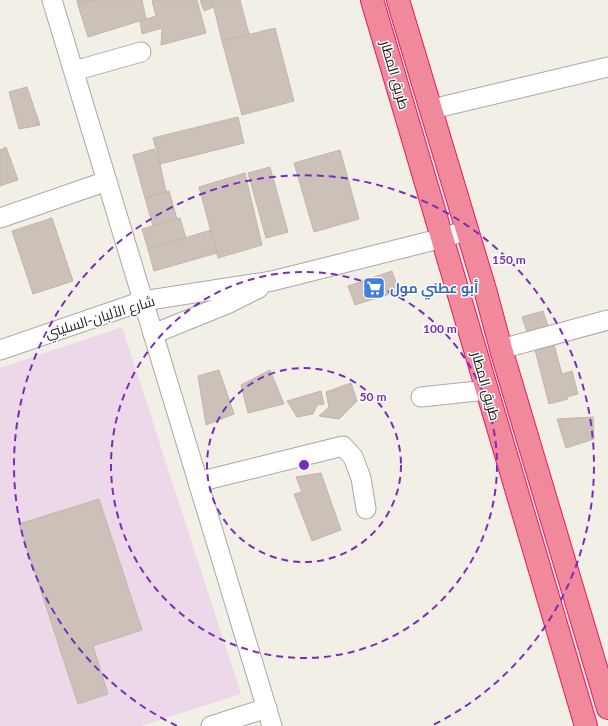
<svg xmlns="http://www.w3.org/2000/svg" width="608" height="726" font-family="Lato,Cairo,sans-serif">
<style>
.industrial{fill:#ecd8e8}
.building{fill:#cbc1b9;stroke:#c5b5a8}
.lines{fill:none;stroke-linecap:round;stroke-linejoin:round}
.minor-casing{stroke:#a8a8a8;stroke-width:21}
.highway-casing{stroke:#eb195f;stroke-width:24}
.minor{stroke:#fff;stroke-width:19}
.highway{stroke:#ef899b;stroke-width:22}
.ring{fill:none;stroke:#7b2cbf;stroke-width:2;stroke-dasharray:7 5}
.labels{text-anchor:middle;stroke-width:3;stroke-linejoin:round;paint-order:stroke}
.street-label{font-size:14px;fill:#212121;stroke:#fff}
.shop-label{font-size:14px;font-weight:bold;fill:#366cbe;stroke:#fff;text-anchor:start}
.centre{fill:#7b2cbf;stroke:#fff;stroke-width:2}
.ring-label{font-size:12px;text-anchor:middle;font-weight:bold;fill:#7b2cbf;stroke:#fff;stroke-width:3;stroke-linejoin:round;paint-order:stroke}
</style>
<rect width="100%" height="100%" fill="#f2efe7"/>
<polygon class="industrial" points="122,327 241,694 141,726 0,726 0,368"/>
<g class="building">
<polygon points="77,0 95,0 78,5"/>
<polygon points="95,0 142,0 146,19 88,37 78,5"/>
<polygon points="156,0 197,0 206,33 161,45 162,28 142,34 140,21 156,16 152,1"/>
<polygon points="200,0 212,0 214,7 204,11"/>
<polygon points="212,0 240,0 249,34 222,41"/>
<polygon points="275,28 294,101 242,115 222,41"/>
<polygon points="27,87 40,125 19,129 9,92"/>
<polygon points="238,117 244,143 160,164 153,138"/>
<polygon points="6,147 18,180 0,186 0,150"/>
<polygon points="154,149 160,164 166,192 145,198 133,155"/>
<polygon points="340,150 359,219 314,232 294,163"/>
<polygon points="270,167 288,232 266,238 248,173"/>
<polygon points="245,173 262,245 218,258 199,187"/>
<polygon points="169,191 177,219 153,226 145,198"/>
<polygon points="52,218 73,281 33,294 12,231"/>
<polygon points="180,218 186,238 148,249 142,229"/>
<polygon points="211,230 217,253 154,271 148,249"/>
<polygon points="392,271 399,291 355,305 348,286"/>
<polygon points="543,311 548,326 527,332 522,317"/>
<polygon points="553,341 562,374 572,371 578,394 567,397 568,399 549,404 534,346"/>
<polygon points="219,370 234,414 206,425 198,376"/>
<polygon points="270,370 284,404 248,413 241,385"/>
<polygon points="351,383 357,401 339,419 319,416 329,407 326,392"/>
<polygon points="321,391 324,404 317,405 313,414 297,417 287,401"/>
<polygon points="593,417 594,439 566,448 557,419"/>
<polygon points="321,473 341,530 312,541 294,494 302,492 296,477"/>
<polygon points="99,499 142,630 93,646 108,694 78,704 19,524"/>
</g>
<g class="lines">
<g class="minor-casing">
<g id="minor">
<polyline points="52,0 272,726"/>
<polyline points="74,71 141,52"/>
<polyline points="432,109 608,67"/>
<polyline points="0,218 107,181"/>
<polyline points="153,334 227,304 259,288"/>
<polyline points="501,349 608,320"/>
<polyline points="0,350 143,301 272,281 443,238 467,230"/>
<polyline points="421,397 487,390"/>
<polyline points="198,482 343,446 353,457 361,478 366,509"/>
<polyline points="211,726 267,708"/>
</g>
</g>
<g class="highway-casing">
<g id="highway">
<polyline points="372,0 586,726"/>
<polyline points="398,0 486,293 501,349 608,708"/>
</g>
</g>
<use href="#minor" class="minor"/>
<use href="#highway" class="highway"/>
</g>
<g class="ring">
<circle cx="304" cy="465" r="97"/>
<circle cx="304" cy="465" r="193"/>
<path d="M177 726A290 290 0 1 1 431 726"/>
</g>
<defs>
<g id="supermarket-square" transform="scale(1.15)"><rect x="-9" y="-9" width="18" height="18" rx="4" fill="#3f7fe0" stroke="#fff"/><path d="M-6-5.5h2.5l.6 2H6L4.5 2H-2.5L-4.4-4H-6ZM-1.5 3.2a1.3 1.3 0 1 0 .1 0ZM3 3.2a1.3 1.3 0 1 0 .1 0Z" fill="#fff"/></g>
</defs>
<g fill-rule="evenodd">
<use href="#supermarket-square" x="374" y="288"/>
</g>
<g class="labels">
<g class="street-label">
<text transform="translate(395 75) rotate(74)" y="5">طريق المطار</text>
<text transform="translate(100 317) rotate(-17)" y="5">شارع الألبان-السليني</text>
<text transform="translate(486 386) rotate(74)" y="5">طريق المطار</text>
</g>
<g class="shop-label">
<text x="390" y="293">أبو عطني مول</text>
</g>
</g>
<circle cx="304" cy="465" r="6" class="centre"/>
<g class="ring-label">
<text x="509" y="264">150 m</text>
<text x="440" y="333">100 m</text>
<text x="373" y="401">50 m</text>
</g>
</svg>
